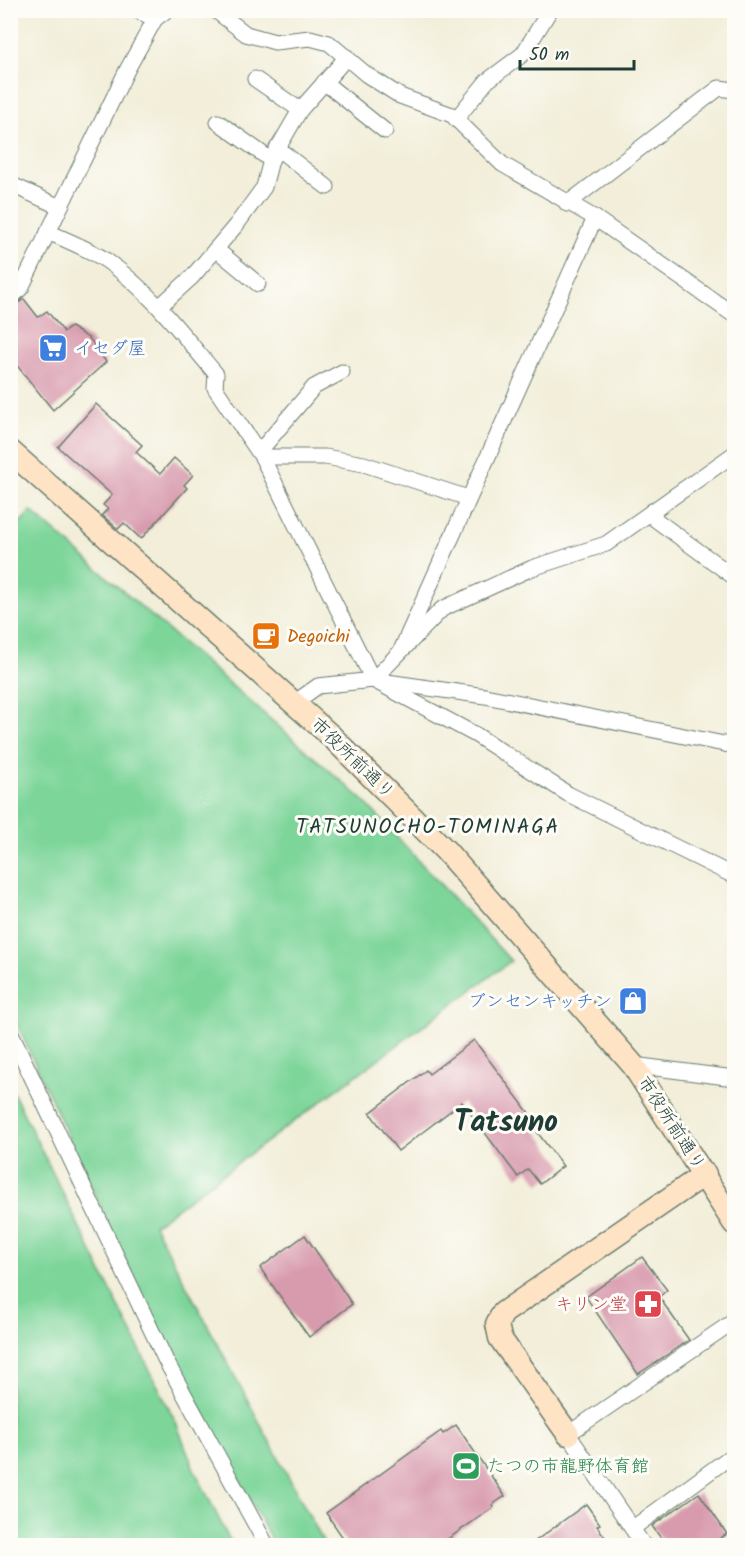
<svg xmlns="http://www.w3.org/2000/svg" width="745" height="1556" font-family="Kalam,'Klee One',sans-serif">
<style>
.green{fill:#7dd59a;stroke:#4e8967;stroke-width:1.5}
.building{fill:#d89aad}
.lines{fill:none;stroke-linecap:round;stroke-linejoin:round}
.street-casing{stroke:#697b6e;stroke-width:17}
.secondary-casing{stroke:#697b6e;stroke-width:25}
.street{stroke:#fff;stroke-width:15}
.secondary{stroke:#fee4c5;stroke-width:22}
.labels{text-anchor:middle;stroke-width:6;stroke-linejoin:round;paint-order:stroke}
.shop-label{font-size:18px;fill:#366cbe;stroke:#fdfcf7;text-anchor:start}
.food-label{font-size:18px;fill:#c56008;stroke:#fdfcf7;text-anchor:start}
.street-label{font-size:18px;fill:#1f3d34;stroke:#fdfcf7}
.health-label{font-size:18px;fill:#be3a42;stroke:#fdfcf7;text-anchor:end}
.leisure-label{font-size:18px;fill:#27864d;stroke:#fdfcf7;text-anchor:start}
.quarter-label{font-size:21px;letter-spacing:1.5px;fill:#1f3d34;stroke:#fdfcf7}
.town-label{font-size:30px;font-weight:bold;fill:#1f3d34;stroke:#fdfcf7}
</style>
<rect width="100%" height="100%" fill="#fdfcf7"/>
<filter id="ink" filterUnits="userSpaceOnUse"><feTurbulence type="fractalNoise" baseFrequency=".0167" numOctaves="2"/><feDisplacementMap in="SourceGraphic" scale="12" xChannelSelector="R" yChannelSelector="G"/><feConvolveMatrix kernelMatrix="1 2 1 2 8 2 1 2 1" color-interpolation-filters="sRGB"/></filter>
<filter id="wash" filterUnits="userSpaceOnUse"><feTurbulence type="fractalNoise" baseFrequency=".008" numOctaves="4" result="noise"/><feDisplacementMap in="SourceGraphic" scale="24" xChannelSelector="R" yChannelSelector="G"/><feGaussianBlur stdDeviation="1.35" result="paint"/><feColorMatrix in="noise" values="0 0 0 0 0 0 0 0 0 0 0 0 0 0 0 0 0 1.4 0 .05"/><feComposite in="paint" operator="in"/></filter>
<g filter="url(#wash)">
<rect width="100%" height="100%" fill="#f2eed9"/>
<g class="green">
<polygon points="31,511 362,799 511,961 154,1225 325,1545 274,1545 167,1345 113,1235 11,1011 10,533"/>
<polygon points="10,1086 177,1425 194,1469 228,1537 235,1545 11,1545"/>
</g>
<g id="blocks">
<g class="building">
<polygon points="24,299 38,317 47,311 64,332 71,327 90,339 106,362 53,410 10,357 10,308"/>
<polygon points="96,404 142,445 136,452 160,474 174,458 193,475 184,485 187,488 141,539 124,523 118,529 102,515 108,509 103,505 112,495 58,447"/>
<polygon points="474,1040 541,1129 537,1132 563,1166 540,1184 528,1169 518,1177 462,1102 398,1151 370,1113 426,1070 429,1074"/>
<polygon points="305,1235 352,1304 309,1337 260,1268"/>
<polygon points="642,1257 667,1290 659,1297 689,1340 638,1374 586,1297"/>
<polygon points="456,1425 505,1496 492,1505 494,1507 439,1545 348,1545 326,1513 441,1431 443,1434"/>
<polygon points="699,1493 727,1534 710,1545 666,1545 652,1526"/>
<polygon points="586,1504 600,1524 597,1526 605,1537 594,1545 530,1545"/>
</g>
</g>
</g>
<g filter="url(#ink)">
<use href="#blocks" fill-opacity="0" stroke="#697b6e" stroke-width="1.5"/>
<g class="lines">
<g class="street-casing">
<g id="street">
<polyline points="136,10 155,19"/>
<polyline points="215,10 246,34 275,42 310,38 329,43 367,75 400,96 452,115 502,164 595,218 402,648"/>
<polyline points="255,79 300,110"/>
<polyline points="324,82 385,131"/>
<polyline points="456,119 487,81 523,54 550,10"/>
<polyline points="218,122 271,160"/>
<polyline points="277,148 327,187"/>
<polyline points="10,184 60,207"/>
<polyline points="567,204 719,88 734,90"/>
<polyline points="595,218 734,315"/>
<path d="M48,232C68,241 89,249 107,261C150,291 182,334 216,374L215,388L262,457L373,680L476,735L568,794L734,876"/>
<polyline points="217,250 258,284"/>
<polyline points="10,299 21,288 127,70 155,19 167,10"/>
<polyline points="159,307 192,277 237,224 264,187 271,160 300,110 347,57"/>
<polyline points="259,452 314,387 342,372"/>
<polyline points="262,457 325,457 364,464 468,498"/>
<polyline points="652,511 656,520 734,577"/>
<polyline points="373,680 442,609 532,568 606,544 734,454"/>
<polyline points="294,703 318,686 373,680 485,696 734,746"/>
<polyline points="10,1031 166,1361 267,1546"/>
<polyline points="633,1065 734,1078"/>
<polyline points="633,1528 734,1454"/>
<polyline points="644,1546 568,1434 734,1321"/>
</g>
</g>
<g class="secondary-casing">
<g id="secondary">
<polyline points="10,451 331,736 446,851 633,1065 734,1223"/>
<polyline points="568,1434 500,1338 497,1324 503,1313 705,1174"/>
</g>
</g>
<use href="#street" class="street"/>
<use href="#secondary" class="secondary"/>
</g>
</g>
<defs>
<g id="supermarket-square" transform="scale(1.5)"><rect x="-9" y="-9" width="18" height="18" rx="4" fill="#3f7fe0" stroke="#fdfcf7"/><path d="M-6-5.5h2.5l.6 2H6L4.5 2H-2.5L-4.4-4H-6ZM-1.5 3.2a1.3 1.3 0 1 0 .1 0ZM3 3.2a1.3 1.3 0 1 0 .1 0Z" fill="#fff"/></g>
<g id="cafe-square" transform="scale(1.5)"><rect x="-9" y="-9" width="18" height="18" rx="4" fill="#e8710a" stroke="#fdfcf7"/><path d="M-5.5-4.5H6V0H3Q3 3.5 0 3.5H-2.5Q-5.5 3.5-5.5 0ZM3-3.2v2h1.7v-2ZM-6 4.5H4V6H-6Z" fill="#fff"/></g>
<g id="shop-square" transform="scale(1.5)"><rect x="-9" y="-9" width="18" height="18" rx="4" fill="#3f7fe0" stroke="#fdfcf7"/><path d="M-5-2.5h2.3a2.7 3.5 0 0 1 5.4 0H5L5.5 6h-11ZM-1.5-2.5h3a1.5 2.3 0 0 0-3 0Z" fill="#fff"/></g>
<g id="pharmacy-square" transform="scale(1.5)"><rect x="-9" y="-9" width="18" height="18" rx="4" fill="#e0444e" stroke="#fdfcf7"/><path d="M-2-6h4v4h4v4h-4v4h-4v-4h-4v-4h4Z" fill="#fff"/></g>
<g id="stadium-square" transform="scale(1.5)"><rect x="-9" y="-9" width="18" height="18" rx="4" fill="#2e9e5b" stroke="#fdfcf7"/><path d="M0-5a6.5 5 0 1 0 0 10a6.5 5 0 1 0 0-10ZM-3.5-1.8h7v3.6h-7Z" fill="#fff"/></g>
</defs>
<g fill-rule="evenodd">
<use href="#supermarket-square" x="53" y="348"/>
<use href="#cafe-square" x="266" y="636"/>
<use href="#shop-square" x="633" y="1001"/>
<use href="#pharmacy-square" x="648" y="1304"/>
<use href="#stadium-square" x="466" y="1466"/>
</g>
<g class="labels">
<g class="shop-label">
<text x="74" y="354">イセダ屋</text>
<text x="612" y="1007" text-anchor="end">ブンセンキッチン</text>
</g>
<g class="food-label">
<text x="287" y="642">Degoichi</text>
</g>
<g class="street-label">
<text transform="translate(353 758) rotate(44)" y="6">市役所前通り</text>
<text transform="translate(672 1123) rotate(57)" y="6">市役所前通り</text>
</g>
<g class="health-label">
<text x="627" y="1310">キリン堂</text>
</g>
<g class="leisure-label">
<text x="487" y="1472">たつの市龍野体育館</text>
</g>
<g class="quarter-label">
<text x="428" y="833">TATSUNOCHO-TOMINAGA</text>
</g>
<g class="town-label">
<text x="506" y="1131">Tatsuno</text>
</g>
</g>
<rect width="745" height="1556" fill="none" stroke="#fdfcf7" stroke-width="36"/>
<path d="M520 60v9h114v-9" fill="none" stroke="#1f3d34" stroke-width="3"/>
<text x="529" y="60" font-size="18" fill="#1f3d34" stroke="#fdfcf7" stroke-width="4.5" paint-order="stroke">50 m</text>
</svg>
